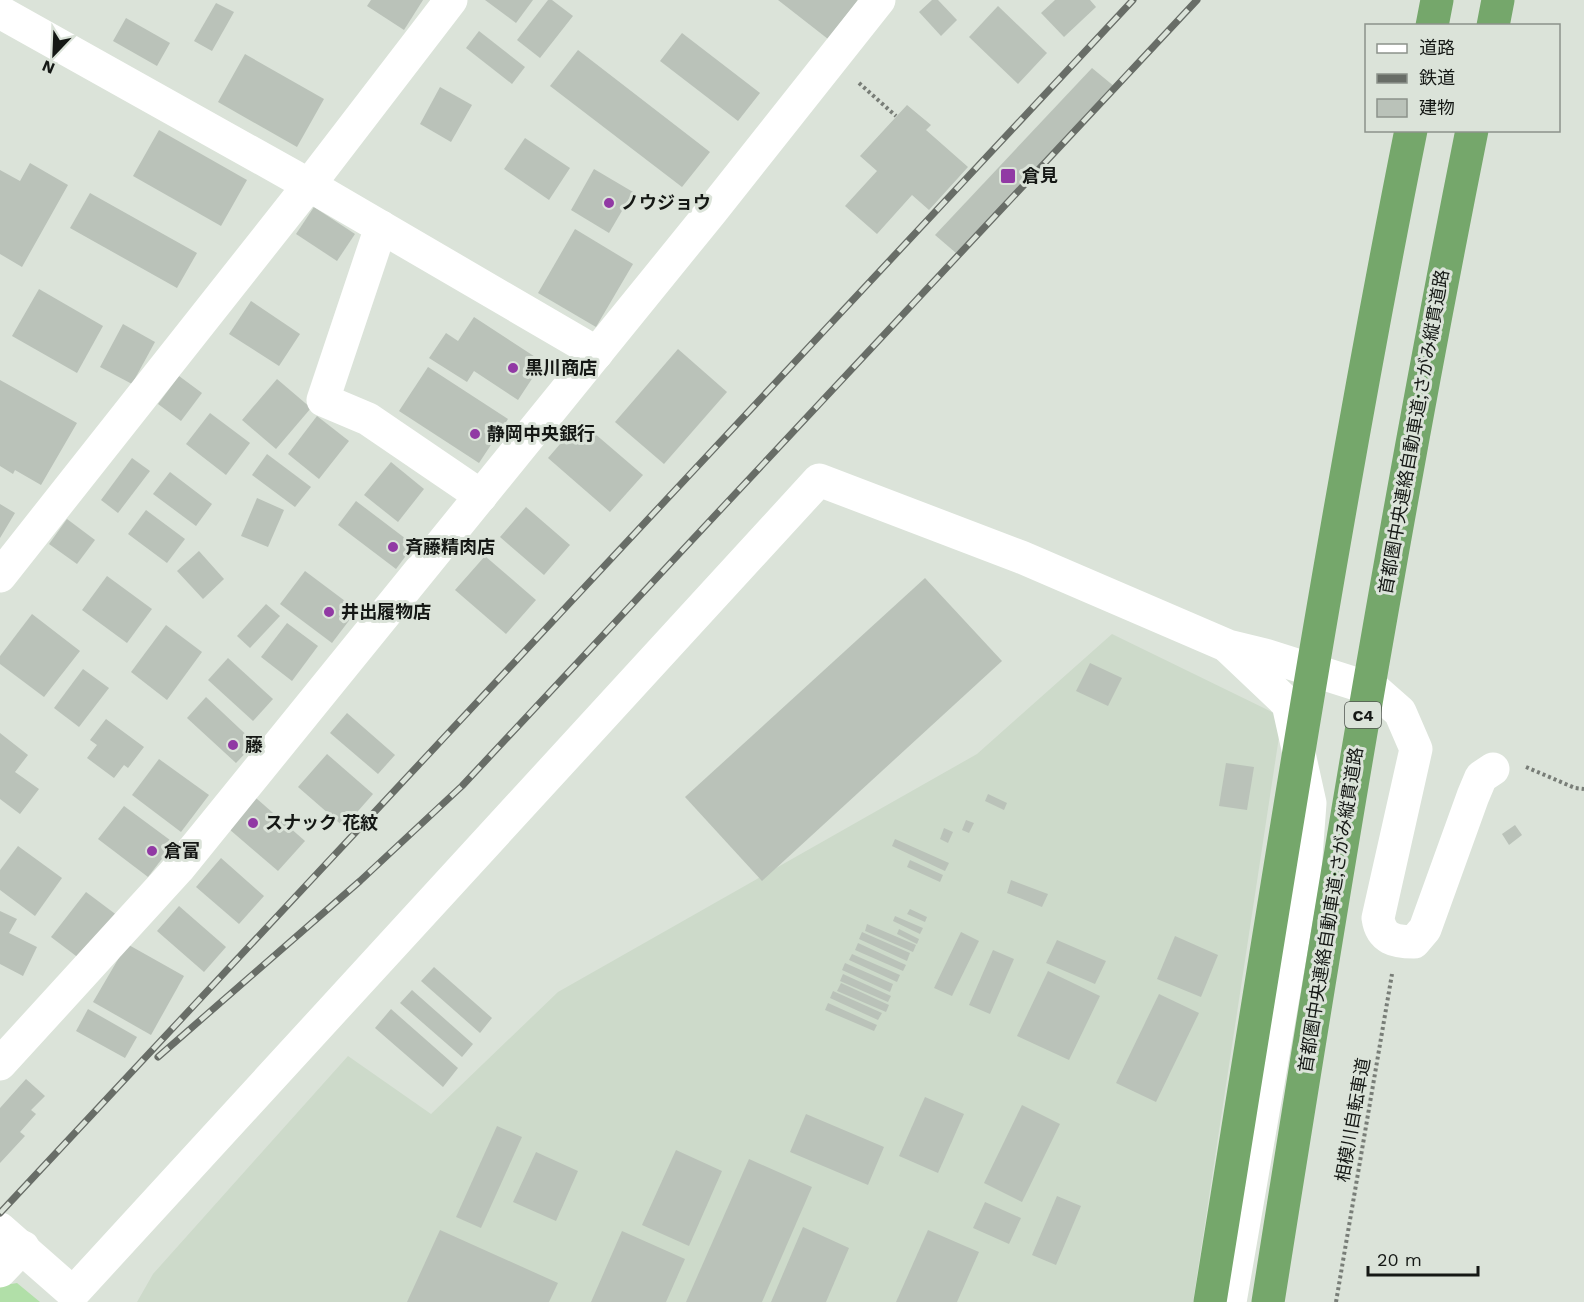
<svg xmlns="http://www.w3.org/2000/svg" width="1584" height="1302" font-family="'Work Sans','Noto Sans JP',sans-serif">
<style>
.built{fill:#cddaca}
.green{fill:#b1dfa8}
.building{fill:#bac2b9}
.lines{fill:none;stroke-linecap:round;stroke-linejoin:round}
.path{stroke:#787d77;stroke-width:4;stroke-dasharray:3 3;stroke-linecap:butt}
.minor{stroke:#fff;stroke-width:33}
.highway{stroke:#75a76b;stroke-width:33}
.rail-casing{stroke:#686d67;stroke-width:7}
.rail{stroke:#dbe3d9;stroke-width:4.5;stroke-dasharray:14;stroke-linecap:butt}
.poi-dot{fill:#9139a4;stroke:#dbe3d9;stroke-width:2}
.labels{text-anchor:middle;stroke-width:6;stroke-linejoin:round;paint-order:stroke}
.shield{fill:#dbe3d9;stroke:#505550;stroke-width:1.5}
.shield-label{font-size:16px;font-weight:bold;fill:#151815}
.poi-label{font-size:18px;font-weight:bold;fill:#151815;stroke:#dbe3d9;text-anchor:start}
.street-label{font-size:18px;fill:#151815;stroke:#dbe3d9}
</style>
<rect width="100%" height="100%" fill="#dbe3d9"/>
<polygon class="built" points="1112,634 1282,717 1193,1302 137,1302 153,1274 348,1056 431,1114 558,992 977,754"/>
<polygon class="green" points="17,1283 40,1302 0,1302 0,1286"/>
<g class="building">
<polygon points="371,0 423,0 404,30 367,6"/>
<polygon points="485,0 533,0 516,23"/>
<polygon points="548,0 552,0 573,16 540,58 517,40"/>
<polygon points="778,0 858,0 828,39"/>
<polygon points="932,0 938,0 957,20 941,36 919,12"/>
<polygon points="1055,0 1090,0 1096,7 1064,37 1041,13"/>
<polygon points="216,3 234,12 212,51 194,41"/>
<polygon points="998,6 1047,53 1018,84 969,37"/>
<polygon points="126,18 170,43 157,66 113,41"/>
<polygon points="479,31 525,67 512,84 466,48"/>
<polygon points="682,33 760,93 738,121 660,61"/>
<polygon points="578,50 710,152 682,187 550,86"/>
<polygon points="245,54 324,99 297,147 218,102"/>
<polygon points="1092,68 1115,87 956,253 935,235"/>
<polygon points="440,87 472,105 451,142 420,124"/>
<polygon points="907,105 931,125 926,130 968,167 929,210 912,195 877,234 845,206 877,171 860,156"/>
<polygon points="159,130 247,180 221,226 133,176"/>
<polygon points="525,138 570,168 549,200 504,169"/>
<polygon points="30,163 68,185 22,267 0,254 0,170 20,181"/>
<polygon points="594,169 633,192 609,233 571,210"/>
<polygon points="90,193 197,253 177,288 70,228"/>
<polygon points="314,207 355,234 337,261 296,234"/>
<polygon points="575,229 633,264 596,327 538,293"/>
<polygon points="39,289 103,326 77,373 12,336"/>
<polygon points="251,301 300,334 279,366 229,334"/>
<polygon points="474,317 543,362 518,400 474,371 467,382 429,358 446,333 458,341"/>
<polygon points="123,324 155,342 132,384 100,367"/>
<polygon points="678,349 727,392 664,464 615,422"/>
<polygon points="428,367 508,419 479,463 399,411"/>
<polygon points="179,376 202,393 181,421 158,404"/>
<polygon points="277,379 311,408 276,449 242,420"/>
<polygon points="0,380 77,423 41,485 15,470 13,474 0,466"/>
<polygon points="210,413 250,443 226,475 186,444"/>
<polygon points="317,416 349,441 319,479 288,454"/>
<polygon points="580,421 643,475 610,512 548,458"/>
<polygon points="267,454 311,487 295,507 252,475"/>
<polygon points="132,458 150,471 118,513 101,500"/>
<polygon points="391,462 424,489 398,522 364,495"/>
<polygon points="170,472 212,504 196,526 153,494"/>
<polygon points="257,498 284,510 268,547 241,536"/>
<polygon points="356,501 414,545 396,569 338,525"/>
<polygon points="0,504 15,513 0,538"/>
<polygon points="526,507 570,545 544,575 500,537"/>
<polygon points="146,510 185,539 167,563 128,534"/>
<polygon points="67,519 95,540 77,564 49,544"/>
<polygon points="199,551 224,579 203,599 177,571"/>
<polygon points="485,556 536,600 506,634 455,590"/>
<polygon points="305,571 357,610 332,643 280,604"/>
<polygon points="107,576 152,609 127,643 82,610"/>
<polygon points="925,578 1002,661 762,881 685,797"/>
<polygon points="266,604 280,616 250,648 237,636"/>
<polygon points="32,614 80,651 44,697 0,664 0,656"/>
<polygon points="287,623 318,646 292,681 261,657"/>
<polygon points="166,625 202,652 167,700 131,672"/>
<polygon points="228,658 273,699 253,721 208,680"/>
<polygon points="1090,663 1122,678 1108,706 1076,691"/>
<polygon points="83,669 109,688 79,727 54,708"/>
<polygon points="206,697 255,743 236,763 187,718"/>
<polygon points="347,713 395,755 378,774 330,733"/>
<polygon points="106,719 144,747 128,768 124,765 114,778 87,758 97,745 90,740"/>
<polygon points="0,733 28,755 15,772 39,789 20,814 0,799"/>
<polygon points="327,754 373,794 344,827 298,787"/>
<polygon points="159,759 209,795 181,832 132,795"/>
<polygon points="1226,763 1254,767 1247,810 1219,806"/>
<polygon points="988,794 1007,803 1004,810 985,801"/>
<polygon points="256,798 305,841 278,871 229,829"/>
<polygon points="124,806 174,843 148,877 98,839"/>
<polygon points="966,820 974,823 969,833 962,830"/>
<polygon points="1515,825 1522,835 1509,845 1502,834"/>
<polygon points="944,828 953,832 948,843 940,839"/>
<polygon points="895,839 949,863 945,871 892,846"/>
<polygon points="18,846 62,878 35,916 0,890 0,870"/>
<polygon points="221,858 264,896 239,924 196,887"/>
<polygon points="910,860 943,875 940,882 907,867"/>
<polygon points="1011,880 1048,894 1042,907 1007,893"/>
<polygon points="86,892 118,916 84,962 51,937"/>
<polygon points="179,906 226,947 204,972 157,931"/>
<polygon points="910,909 927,917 925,922 907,914"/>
<polygon points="0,911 17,919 9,933 37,947 23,976 0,964"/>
<polygon points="895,916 923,928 920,934 893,921"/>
<polygon points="867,924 916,945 913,952 865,931"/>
<polygon points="899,929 919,939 917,944 897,934"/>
<polygon points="862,932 910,953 907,961 859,939"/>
<polygon points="961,932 979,941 952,996 934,988"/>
<polygon points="1175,936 1218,955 1201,997 1157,979"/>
<polygon points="1057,940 1106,961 1095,984 1046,963"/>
<polygon points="858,943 906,965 903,971 855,950"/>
<polygon points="127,944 184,976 151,1035 93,1002"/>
<polygon points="993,950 1014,959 990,1014 969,1005"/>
<polygon points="852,954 900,975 897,982 849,960"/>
<polygon points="845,963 893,984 890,992 842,970"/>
<polygon points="434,967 492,1018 480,1033 421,981"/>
<polygon points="1048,971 1100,996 1069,1060 1017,1036"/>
<polygon points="843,974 891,996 888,1002 840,981"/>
<polygon points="841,983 889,1005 886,1012 837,991"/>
<polygon points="412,990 473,1044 462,1057 400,1003"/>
<polygon points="833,991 882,1013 878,1020 830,998"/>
<polygon points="1159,994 1199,1013 1156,1102 1116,1083"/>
<polygon points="828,1003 877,1025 874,1031 825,1010"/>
<polygon points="88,1009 137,1037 125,1058 76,1031"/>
<polygon points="391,1009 458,1068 443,1087 375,1028"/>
<polygon points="26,1079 45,1096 31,1110 36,1114 20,1132 25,1136 0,1163 0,1108"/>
<polygon points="925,1097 964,1114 938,1173 899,1156"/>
<polygon points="1022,1105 1060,1124 1022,1202 984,1183"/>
<polygon points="806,1114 884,1147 868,1185 790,1152"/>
<polygon points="497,1126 522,1137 481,1228 456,1217"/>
<polygon points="676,1150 722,1171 689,1246 642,1225"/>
<polygon points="536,1152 578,1171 556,1221 513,1202"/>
<polygon points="749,1159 812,1187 762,1302 686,1302"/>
<polygon points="1057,1196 1081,1206 1056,1265 1032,1255"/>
<polygon points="985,1202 1021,1218 1009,1244 973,1228"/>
<polygon points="803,1227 849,1248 826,1302 771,1302"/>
<polygon points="440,1230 558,1283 549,1302 407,1302"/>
<polygon points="928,1230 979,1252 957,1302 896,1302"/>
<polygon points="622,1231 685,1259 666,1302 591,1302"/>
</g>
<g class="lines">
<g class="path">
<polyline points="859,83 896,116"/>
<polyline points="1526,767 1575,788 1584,789"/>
<polyline points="1336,1302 1392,974"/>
</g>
<g class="minor">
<polyline points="0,12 309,185 597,353"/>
<polyline points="381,227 323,400 368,419 481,496"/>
<polyline points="0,576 309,185 451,0"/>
<polyline points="1229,648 1288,704 1310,803 1305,870 1230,1302"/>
<polyline points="0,1064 178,869 711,212 879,0"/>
<path d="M0,1229L73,1293L819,480L1021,557L1228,646L1265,655L1375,690L1400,712L1416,749L1378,918C1381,939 1395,942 1414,942L1425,929L1473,796L1481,777L1493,769"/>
<polyline points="0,1271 23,1247"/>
</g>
<g class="highway">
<polyline points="1432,26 1437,0"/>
<polyline points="1493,26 1498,0"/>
<path d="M1210,1302C1273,911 1333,519 1411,130"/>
<path d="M1268,1302C1330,910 1394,519 1472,130"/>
</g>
<g class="rail-casing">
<g id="rail">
<polyline points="158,1057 360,881 462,786 1197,0"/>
<polyline points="0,1213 1133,0"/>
</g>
</g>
<use href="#rail" class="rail"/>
</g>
<g class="poi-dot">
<rect x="1000" y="168" width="16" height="16" rx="3"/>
<circle cx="609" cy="203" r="6"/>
<circle cx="513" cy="368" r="6"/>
<circle cx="475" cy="434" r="6"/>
<circle cx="393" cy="547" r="6"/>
<circle cx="329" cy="612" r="6"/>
<circle cx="233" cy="745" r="6"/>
<circle cx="253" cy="823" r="6"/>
<circle cx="152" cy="851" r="6"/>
</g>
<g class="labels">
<rect class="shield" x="1345" y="702" width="36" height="26" rx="4.5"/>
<g class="shield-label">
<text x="1363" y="721">C4</text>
</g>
<g class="poi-label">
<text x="1022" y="182">倉見</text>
<text x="621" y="209">ノウジョウ</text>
<text x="525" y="374">黒川商店</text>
<text x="487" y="440">静岡中央銀行</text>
<text x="405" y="553">斉藤精肉店</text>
<text x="341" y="618">井出履物店</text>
<text x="245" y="751">藤</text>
<text x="265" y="829">スナック 花紋</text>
<text x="164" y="857">倉富</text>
</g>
<g class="street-label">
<text transform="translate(1414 432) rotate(-80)" y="6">首都圏中央連絡自動車道;さがみ縦貫道路</text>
<text transform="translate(1331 910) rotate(-81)" y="6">首都圏中央連絡自動車道;さがみ縦貫道路</text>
<text transform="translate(1353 1120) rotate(-80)" y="6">相模川自転車道</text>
</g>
</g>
<rect x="1365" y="24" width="195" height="108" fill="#dbe3d9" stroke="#8c928b" stroke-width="1.5"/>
<rect x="1377" y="44" width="30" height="9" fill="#ffffff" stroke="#8c928b" stroke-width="1.5"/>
<text x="1419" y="54" font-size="18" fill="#151815">道路</text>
<rect x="1377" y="74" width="30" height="9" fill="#686d67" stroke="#8c928b" stroke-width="1.5"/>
<text x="1419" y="84" font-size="18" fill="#151815">鉄道</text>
<rect x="1377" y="99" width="30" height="18" fill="#bac2b9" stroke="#8c928b" stroke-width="1.5"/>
<text x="1419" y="114" font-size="18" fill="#151815">建物</text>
<g transform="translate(54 54) rotate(203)" stroke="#dbe3d9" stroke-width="4.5" paint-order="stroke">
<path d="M0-4.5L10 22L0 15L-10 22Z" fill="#151815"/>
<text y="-9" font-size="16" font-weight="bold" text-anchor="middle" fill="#151815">N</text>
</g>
<path d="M1368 1266v9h110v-9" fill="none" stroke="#151815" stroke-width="3"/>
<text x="1377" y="1266" font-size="18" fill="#151815" stroke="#dbe3d9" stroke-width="4.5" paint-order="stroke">20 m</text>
</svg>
